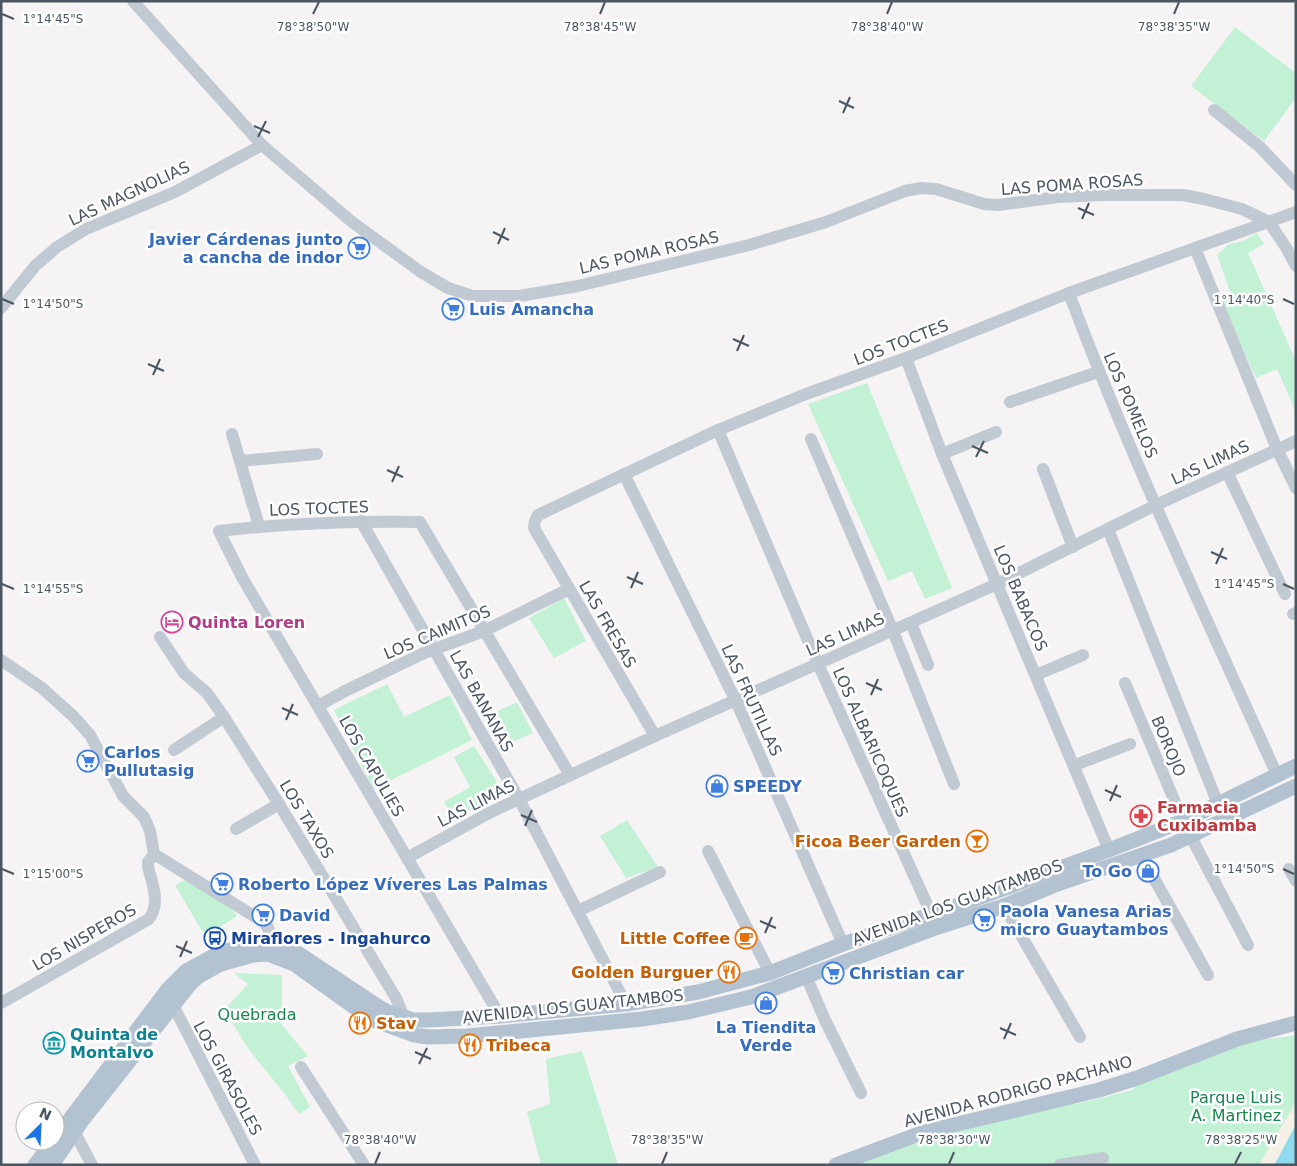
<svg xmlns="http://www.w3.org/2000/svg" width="1297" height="1166" font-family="'DejaVu Sans',sans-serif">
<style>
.green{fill:#c3f1d5}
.sand{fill:#f5f0e5}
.water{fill:#90daee}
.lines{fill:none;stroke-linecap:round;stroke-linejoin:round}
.minor{stroke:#c1cad2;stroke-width:12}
.major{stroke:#b3c2d1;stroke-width:15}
.ticks{fill:none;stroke:#4a5661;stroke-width:2}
.labels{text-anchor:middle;stroke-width:5;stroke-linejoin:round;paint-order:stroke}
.street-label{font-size:16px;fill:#4a5661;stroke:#fff}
.shop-label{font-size:16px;font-weight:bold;fill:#366cbe;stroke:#fff;text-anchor:start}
.hotel-label{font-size:16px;font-weight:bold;fill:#b23c85;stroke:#fff;text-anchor:start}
.health-label{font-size:16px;font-weight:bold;fill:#be3a42;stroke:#fff;text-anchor:start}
.food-label{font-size:16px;font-weight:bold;fill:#c56008;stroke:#fff;text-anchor:end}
.transit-label{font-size:16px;font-weight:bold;fill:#164399;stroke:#fff;text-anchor:start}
.park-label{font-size:16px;fill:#17864f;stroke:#fff}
.culture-label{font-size:16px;font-weight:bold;fill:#0d838f;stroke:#fff;text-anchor:start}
.ticks-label{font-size:12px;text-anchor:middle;fill:#4a5661;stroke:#fff;stroke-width:5;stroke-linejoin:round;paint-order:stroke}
</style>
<rect width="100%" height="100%" fill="#f5f3f3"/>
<g class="green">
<polygon points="1235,27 1296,73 1296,98 1264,141 1191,86"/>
<polygon points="1257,233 1264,244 1248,253 1296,361 1296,412 1277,369 1256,378 1222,302 1232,297 1217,255 1229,244 1243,241"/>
<polygon points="867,383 952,588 925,599 912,571 888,581 808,404"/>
<polygon points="564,598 586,641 554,658 529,618"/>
<polygon points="387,684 404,717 450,695 472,740 373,789 334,710"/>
<polygon points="517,702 533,733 502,747 487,716"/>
<polygon points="474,746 504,793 454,818 444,802 470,787 454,757"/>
<polygon points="627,820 658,867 626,878 600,836"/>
<polygon points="187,879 229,906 237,916 205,936 175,885"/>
<polygon points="234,973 282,975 282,1025 308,1056 288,1066 310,1107 299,1114 284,1093 250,1051 224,1010 248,984"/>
<polygon points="1296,1035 1296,1165 853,1165 918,1138 1062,1104 1077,1104 1133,1090 1137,1083 1236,1044"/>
<polygon points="582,1051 618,1165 541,1165 527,1112 550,1104 546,1059"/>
</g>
<polygon class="sand" points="1296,1102 1296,1165 1259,1165"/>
<polygon class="water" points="1296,1124 1296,1165 1275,1165 1276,1162"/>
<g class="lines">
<g class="minor">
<polyline points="133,1 262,145 352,222 421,272 448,288 473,296 519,296 578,286 749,245 826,222 905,191 921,188 936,189 984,204 998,205 1058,197 1105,195 1183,195 1204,199 1242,209 1269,222 1287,249 1296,266"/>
<polyline points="1214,110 1260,147 1296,185"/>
<polyline points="1195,248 1277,449 1296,488"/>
<path d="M1069,293C1130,457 1205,615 1277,775"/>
<polyline points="1,308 35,266 57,247 86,229 175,192 262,145"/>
<polyline points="906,358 942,454 1109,850"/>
<polyline points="1010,402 1098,372"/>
<polyline points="718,430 818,664 935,922"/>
<polyline points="232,434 259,526"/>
<polyline points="811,439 893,631 954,784"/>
<polyline points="942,454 996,432"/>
<polyline points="240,461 317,454"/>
<polyline points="1043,469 1073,547"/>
<polyline points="1227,472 1285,594"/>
<polyline points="624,474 736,701 843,944"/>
<polyline points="361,521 519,799 626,1004"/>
<polyline points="1108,529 1218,804"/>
<polyline points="1293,614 1296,613"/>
<polyline points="911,623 928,665"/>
<polyline points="160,637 184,673 207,693 224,717 279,804 396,998 404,1017 400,1023"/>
<polyline points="1,660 42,688 73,716 90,735 123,796 144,817 150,831 154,854"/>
<polyline points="1036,675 1083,655"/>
<polyline points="1125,683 1183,821"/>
<polyline points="318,706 345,691 424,653 484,631 569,589"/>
<polyline points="655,736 534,528 535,521 538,515 718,430 806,394 906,358 1069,293 1296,212"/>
<polyline points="174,750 224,717"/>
<polyline points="1075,765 1130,744"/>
<polyline points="236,829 279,804"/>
<polyline points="1191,837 1248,945"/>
<polyline points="708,851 770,973"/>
<path d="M154,854L265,923C272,933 272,941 269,952"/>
<polyline points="1141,855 1208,975"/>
<polyline points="407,858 489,813 519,799 655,736 997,584 1156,505 1296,441"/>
<polyline points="1289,869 1296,881"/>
<polyline points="1004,906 1080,1037"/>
<polyline points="578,911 660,872"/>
<polyline points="806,976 825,1020 861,1093"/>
<path d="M1,1003L149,919C161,903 152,884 148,866V862L154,854"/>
<polyline points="173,1005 255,1165"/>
<path d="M500,1016L243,579L219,531C286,523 353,521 420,522L570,775"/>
<polyline points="301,1067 364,1165"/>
<polyline points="75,1133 92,1165"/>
<polyline points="1060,1165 1103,1158"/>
</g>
<g class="major">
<polyline points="55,1139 168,989 186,971 217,954 251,944 271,944 280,946 299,954 379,1007 388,1012 413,1020 429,1020 500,1016 626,1004 698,992 770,973 843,944 970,901 1109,850 1183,821 1296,766"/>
<polyline points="35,1165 53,1141"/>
<polyline points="52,1165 81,1122 190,984 199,976 221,964 253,955 268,954 294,964 354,1007 376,1021 414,1035 428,1037 468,1036 642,1019 688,1012 751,997 938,927 1004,906 1055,885 1171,845 1296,786"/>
<polyline points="836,1165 924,1132 1099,1090 1137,1078 1237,1039 1296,1023"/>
</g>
</g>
<path class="ticks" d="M2,14L14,19M313,14L319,2M600,14L605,2M887,14L892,2M1174,14L1179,2M839,101L854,108M843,113L850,97M254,126L270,133M258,137L266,121M1078,208L1094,215M1082,219L1089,203M493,232L509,240M498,244L505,228M2,299L14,304M1283,299L1294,304M733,339L749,346M737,351L744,335M148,364L164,371M153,375L160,359M972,446L988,453M976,457L984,441M387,470L403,477M392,482L399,466M1211,552L1227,559M1216,564L1223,548M627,577L643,584M2,584L14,589M1283,584L1294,589M631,588L638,572M866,683L882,690M871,695L878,679M282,708L298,715M286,720L293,704M1105,790L1121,797M1110,801L1117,785M521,815L537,822M525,826L532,810M2,869L14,874M1283,869L1294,874M760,921L776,928M765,933L772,917M176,946L192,953M180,957L187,941M1000,1028L1016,1035M1004,1039L1011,1023M415,1052L431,1059M419,1064L427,1048M375,1164L380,1152M662,1164L667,1152M949,1164L954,1152M1235,1164L1241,1152"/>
<defs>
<g id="supermarket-ring" transform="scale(1.125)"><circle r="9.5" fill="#fff" stroke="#3f7fe0" stroke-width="1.5"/><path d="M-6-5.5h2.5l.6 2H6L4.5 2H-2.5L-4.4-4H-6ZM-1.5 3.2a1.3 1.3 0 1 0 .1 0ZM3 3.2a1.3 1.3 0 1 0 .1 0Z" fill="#3f7fe0"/></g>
<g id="hotel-ring" transform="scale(1.125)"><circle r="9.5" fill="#fff" stroke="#d1479c" stroke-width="1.5"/><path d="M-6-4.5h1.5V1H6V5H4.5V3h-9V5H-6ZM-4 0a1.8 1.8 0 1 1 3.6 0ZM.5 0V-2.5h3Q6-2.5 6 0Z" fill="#d1479c"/></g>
<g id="shop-ring" transform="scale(1.125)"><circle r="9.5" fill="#fff" stroke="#3f7fe0" stroke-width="1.5"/><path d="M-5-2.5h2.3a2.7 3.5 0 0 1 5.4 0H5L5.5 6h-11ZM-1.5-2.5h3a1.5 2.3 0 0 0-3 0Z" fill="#3f7fe0"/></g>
<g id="pharmacy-ring" transform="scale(1.125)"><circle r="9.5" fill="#fff" stroke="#e0444e" stroke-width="1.5"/><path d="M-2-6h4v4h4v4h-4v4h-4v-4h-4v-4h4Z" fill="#e0444e"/></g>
<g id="bar-ring" transform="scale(1.125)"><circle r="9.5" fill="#fff" stroke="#e8710a" stroke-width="1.5"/><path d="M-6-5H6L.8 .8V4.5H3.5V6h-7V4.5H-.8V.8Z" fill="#e8710a"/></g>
<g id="bus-ring" transform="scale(1.125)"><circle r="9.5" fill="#fff" stroke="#1a4fb4" stroke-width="1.5"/><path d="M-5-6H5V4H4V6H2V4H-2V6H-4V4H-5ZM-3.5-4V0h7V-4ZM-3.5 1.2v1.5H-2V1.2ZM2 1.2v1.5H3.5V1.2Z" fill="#1a4fb4"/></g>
<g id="cafe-ring" transform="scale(1.125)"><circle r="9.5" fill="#fff" stroke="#e8710a" stroke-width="1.5"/><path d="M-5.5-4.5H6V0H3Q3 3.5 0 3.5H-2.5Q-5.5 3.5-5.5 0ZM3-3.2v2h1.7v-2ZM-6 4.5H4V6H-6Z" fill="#e8710a"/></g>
<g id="restaurant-ring" transform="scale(1.125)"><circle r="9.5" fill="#fff" stroke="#e8710a" stroke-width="1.5"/><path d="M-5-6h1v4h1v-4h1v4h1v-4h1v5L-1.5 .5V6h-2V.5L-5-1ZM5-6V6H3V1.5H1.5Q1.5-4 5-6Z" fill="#e8710a"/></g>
<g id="museum-ring" transform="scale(1.125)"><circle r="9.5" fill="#fff" stroke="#0f9aa8" stroke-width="1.5"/><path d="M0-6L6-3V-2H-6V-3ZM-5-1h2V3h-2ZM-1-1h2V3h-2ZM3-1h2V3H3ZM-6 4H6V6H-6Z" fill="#0f9aa8"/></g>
</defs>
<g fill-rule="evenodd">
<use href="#supermarket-ring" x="359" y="248"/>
<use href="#supermarket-ring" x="453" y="309"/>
<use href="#hotel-ring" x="172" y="622"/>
<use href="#supermarket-ring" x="88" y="761"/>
<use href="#shop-ring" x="717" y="786"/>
<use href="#pharmacy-ring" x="1141" y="816"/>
<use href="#bar-ring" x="977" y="841"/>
<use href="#shop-ring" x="1148" y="871"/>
<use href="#supermarket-ring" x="222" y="884"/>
<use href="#supermarket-ring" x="263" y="915"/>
<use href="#supermarket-ring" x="984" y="920"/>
<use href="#bus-ring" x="215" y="938"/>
<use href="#cafe-ring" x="746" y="938"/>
<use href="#restaurant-ring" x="729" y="972"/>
<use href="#supermarket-ring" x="833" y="973"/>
<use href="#shop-ring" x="766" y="1003"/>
<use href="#restaurant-ring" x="360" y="1023"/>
<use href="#museum-ring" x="54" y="1043"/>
<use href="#restaurant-ring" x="470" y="1045"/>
</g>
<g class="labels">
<g class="street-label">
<text transform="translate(1072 184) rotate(-4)" y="6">LAS POMA ROSAS</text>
<text transform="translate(129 193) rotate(-25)" y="6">LAS MAGNOLIAS</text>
<text transform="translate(649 252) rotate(-13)" y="6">LAS POMA ROSAS</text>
<text transform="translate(901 342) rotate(-21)" y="6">LOS TOCTES</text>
<text transform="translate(1131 405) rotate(67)" y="6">LOS POMELOS</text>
<text transform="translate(1210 462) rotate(-25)" y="6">LAS LIMAS</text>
<text transform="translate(319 508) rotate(-2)" y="6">LOS TOCTES</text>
<text transform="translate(1021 598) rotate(67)" y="6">LOS BABACOS</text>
<text transform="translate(608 624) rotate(60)" y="6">LAS FRESAS</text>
<text transform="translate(437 632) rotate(-23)" y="6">LOS CAIMITOS</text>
<text transform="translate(845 634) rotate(-24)" y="6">LAS LIMAS</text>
<text transform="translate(752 700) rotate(65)" y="6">LAS FRUTILLAS</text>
<text transform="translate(482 701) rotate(61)" y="6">LAS BANANAS</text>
<text transform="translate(871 742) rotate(66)" y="6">LOS ALBARICOQUES</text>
<text transform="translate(1169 746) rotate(67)" y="6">BOROJO</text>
<text transform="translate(372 766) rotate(60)" y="6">LOS CAPULIES</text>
<text transform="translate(476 803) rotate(-27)" y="6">LAS LIMAS</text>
<text transform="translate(307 819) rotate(59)" y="6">LOS TAXOS</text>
<text transform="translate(957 902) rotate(-20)" y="6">AVENIDA LOS GUAYTAMBOS</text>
<text transform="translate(84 937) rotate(-30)" y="6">LOS NISPEROS</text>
<text transform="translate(573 1006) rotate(-6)" y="6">AVENIDA LOS GUAYTAMBOS</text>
<text transform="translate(228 1078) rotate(62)" y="6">LOS GIRASOLES</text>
<text transform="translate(1018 1091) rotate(-15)" y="6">AVENIDA RODRIGO PACHANO</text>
</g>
<g class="shop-label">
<text x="343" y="245" text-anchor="end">Javier Cárdenas junto<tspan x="343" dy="18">a cancha de indor</tspan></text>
<text x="469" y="315">Luis Amancha</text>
<text x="104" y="758">Carlos<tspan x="104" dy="18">Pullutasig</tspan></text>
<text x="733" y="792">SPEEDY</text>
<text x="1132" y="877" text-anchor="end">To Go</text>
<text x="238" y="890">Roberto López Víveres Las Palmas</text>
<text x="1000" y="917">Paola Vanesa Arias<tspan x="1000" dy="18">micro Guaytambos</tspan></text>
<text x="279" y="921">David</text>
<text x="849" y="979">Christian car</text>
<text x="766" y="1033" text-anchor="middle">La Tiendita<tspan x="766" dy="18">Verde</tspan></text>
</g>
<g class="hotel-label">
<text x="188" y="628">Quinta Loren</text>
</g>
<g class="health-label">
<text x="1157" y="813">Farmacia<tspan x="1157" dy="18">Cuxibamba</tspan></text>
</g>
<g class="food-label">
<text x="961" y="847">Ficoa Beer Garden</text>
<text x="730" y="944">Little Coffee</text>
<text x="713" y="978">Golden Burguer</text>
<text x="376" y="1029" text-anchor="start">Stav</text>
<text x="486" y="1051" text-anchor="start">Tribeca</text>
</g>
<g class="transit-label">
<text x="231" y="944">Miraflores - Ingahurco</text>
</g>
<g class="park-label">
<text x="257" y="1020">Quebrada</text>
<text x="1236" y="1103">Parque Luis<tspan x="1236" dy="18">A. Martinez</tspan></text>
</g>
<g class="culture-label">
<text x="70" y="1040">Quinta de<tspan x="70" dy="18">Montalvo</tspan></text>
</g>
</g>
<g class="ticks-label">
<text x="53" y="23">1°14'45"S</text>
<text x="313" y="31">78°38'50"W</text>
<text x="600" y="31">78°38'45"W</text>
<text x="887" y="31">78°38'40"W</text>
<text x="1174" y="31">78°38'35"W</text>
<text x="1244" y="304">1°14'40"S</text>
<text x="53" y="308">1°14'50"S</text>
<text x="1244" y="588">1°14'45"S</text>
<text x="53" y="593">1°14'55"S</text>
<text x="1244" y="873">1°14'50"S</text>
<text x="53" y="878">1°15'00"S</text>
<text x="380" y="1144">78°38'40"W</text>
<text x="667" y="1144">78°38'35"W</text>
<text x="954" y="1144">78°38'30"W</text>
<text x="1241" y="1144">78°38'25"W</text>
</g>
<rect width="1297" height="1166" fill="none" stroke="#4a5661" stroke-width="5"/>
<g transform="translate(40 1126) rotate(24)"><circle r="24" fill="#ffffff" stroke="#b7bbc0"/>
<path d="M0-4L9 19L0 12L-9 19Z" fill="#1a73e8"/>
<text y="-8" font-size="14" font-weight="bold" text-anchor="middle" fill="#4a5661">N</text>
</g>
</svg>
